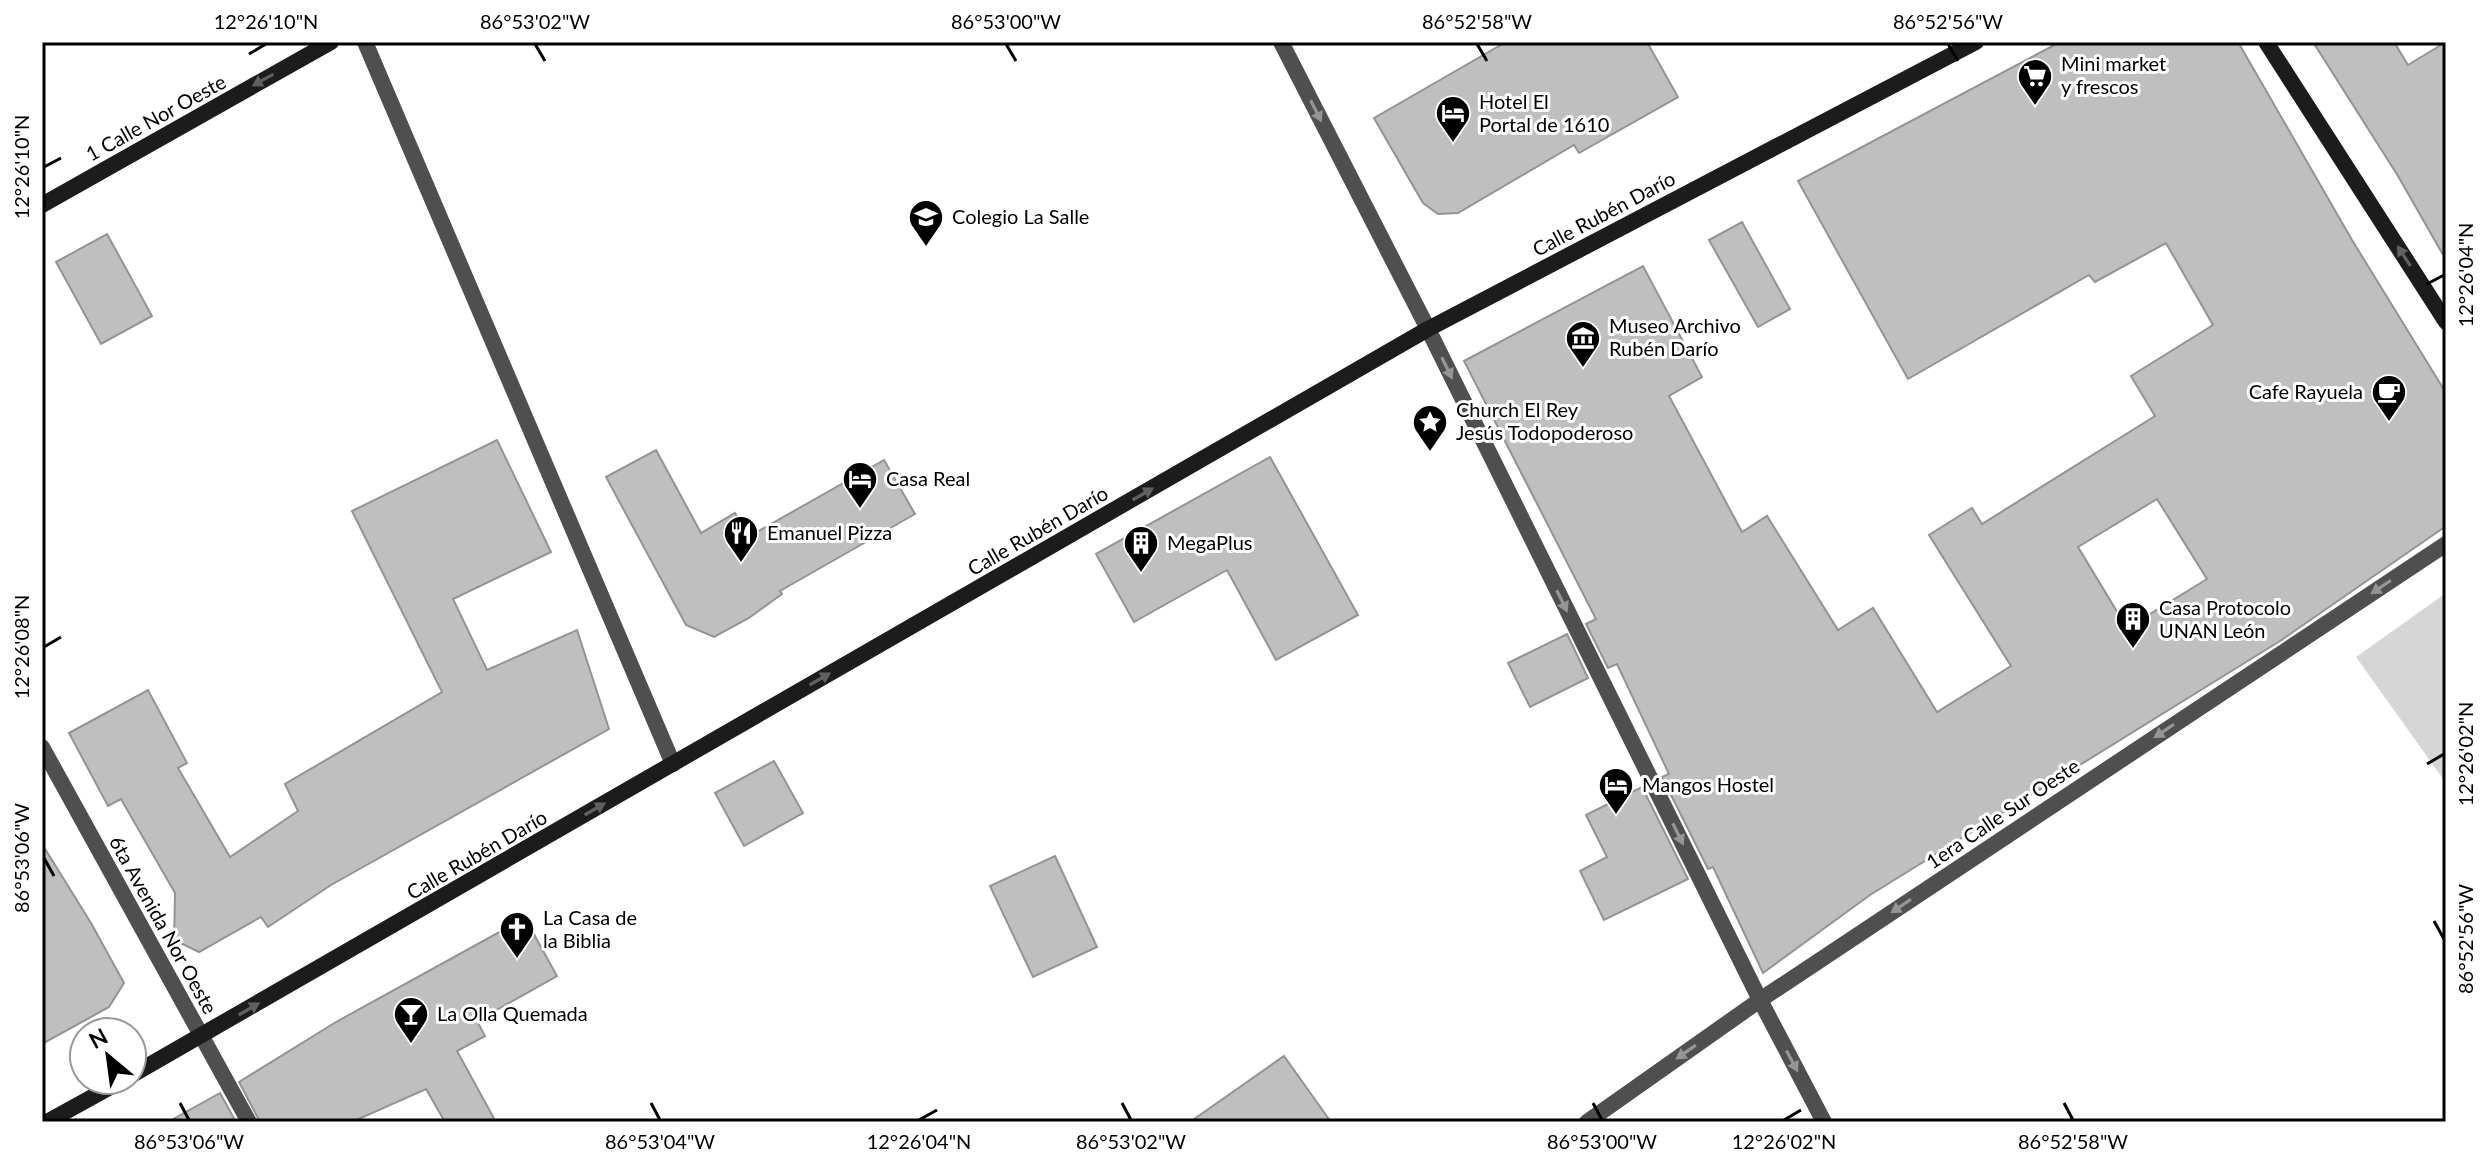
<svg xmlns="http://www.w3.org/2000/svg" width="2488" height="1164" font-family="Lato,sans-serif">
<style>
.green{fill:#d6d6d6}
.building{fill:#bfbfbf;stroke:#939393;stroke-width:2;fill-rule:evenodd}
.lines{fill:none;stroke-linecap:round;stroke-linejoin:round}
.street{stroke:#4f4f4f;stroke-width:16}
.secondary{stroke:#1c1c1c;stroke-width:16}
.oneway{fill:#606060}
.oneway2{fill:#959595}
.ticks{fill:none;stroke:#000;stroke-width:3}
.labels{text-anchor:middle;stroke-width:6;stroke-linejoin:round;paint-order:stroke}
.poi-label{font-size:20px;fill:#000;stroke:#fff;text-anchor:start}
.street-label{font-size:20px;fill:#000;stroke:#fff}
.neatline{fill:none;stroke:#000;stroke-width:3}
.ticks-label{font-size:20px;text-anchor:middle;fill:#000}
</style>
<rect width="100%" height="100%" fill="#fff"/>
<polygon class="green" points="2446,593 2446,783 2356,657"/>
<g class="building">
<polygon points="1506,42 1647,42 1678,97 1579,153 1574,145 1458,213 1438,214 1423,203 1374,118"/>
<path d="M2060,42H2238L2352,240L2446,393V526L2280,641L1870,895L1763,973L1713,867L1708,869L1662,777L1669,774L1617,664L1608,668L1586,624L1596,619L1464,361L1643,266L1702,377L1669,396L1742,532L1767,516L1838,630L1873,608L1937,712L2011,666L1929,535L1972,508L1982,524L2155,416L2131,376L2213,325L2166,243L2095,282L2089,275L1908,379L1798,181ZM2157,499L2207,579L2127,628L2078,547Z"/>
<polygon points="2313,42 2394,42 2408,65 2446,42 2446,260 2398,176"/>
<polygon points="1742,222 1790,309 1758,327 1709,240"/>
<polygon points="107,234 152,316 101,344 56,262"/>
<polygon points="497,440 551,552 453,599 487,670 577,630 609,729 331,885 268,927 261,917 199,952 174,940 175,893 121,799 108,806 69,733 148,690 187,763 178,768 230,857 298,811 285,784 442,692 352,511"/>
<polygon points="656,450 701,533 735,513 748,537 884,460 915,514 780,591 782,594 749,618 714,637 686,625 606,477"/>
<polygon points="1270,457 1358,615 1276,660 1227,570 1134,622 1096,554"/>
<polygon points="1567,634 1588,678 1530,707 1508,663"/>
<polygon points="774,761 803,813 744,846 715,793"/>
<polygon points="1642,787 1688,879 1604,920 1580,871 1607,857 1586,815"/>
<polygon points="42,844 91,923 124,983 109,1007 42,1044"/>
<polygon points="1055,856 1097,947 1033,977 990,886"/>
<polygon points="525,918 557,976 477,1021 485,1036 457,1051 496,1122 445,1122 426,1089 352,1122 260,1122 239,1082 336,1022"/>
<polygon points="1284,1056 1331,1122 1190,1122"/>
<polygon points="220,1093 236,1122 168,1122"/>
</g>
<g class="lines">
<g class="street">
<polyline points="365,42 673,764"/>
<polyline points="1281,42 1428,329 1760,1000 1824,1122"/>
<polyline points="42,747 249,1122"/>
<polyline points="1587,1122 1760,1000 2446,544"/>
</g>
<g class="secondary">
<polyline points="2266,42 2446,322"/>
<polyline points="42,205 331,42"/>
<polyline points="132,1075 1428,329 1976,42"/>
<polyline points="47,1122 123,1080"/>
</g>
</g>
<defs><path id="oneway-solid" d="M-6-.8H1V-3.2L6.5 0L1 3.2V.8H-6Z" transform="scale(2)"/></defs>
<g class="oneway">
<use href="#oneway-solid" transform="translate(263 80) rotate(151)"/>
<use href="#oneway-solid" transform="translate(2404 256) rotate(-123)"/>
<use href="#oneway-solid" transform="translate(1143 494) rotate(-30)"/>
<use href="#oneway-solid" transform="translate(820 679) rotate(-30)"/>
<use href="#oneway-solid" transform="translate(595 809) rotate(-30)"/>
<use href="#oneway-solid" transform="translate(249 1009) rotate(-30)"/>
</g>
<g class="oneway2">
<use href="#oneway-solid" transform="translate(1316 111) rotate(63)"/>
<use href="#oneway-solid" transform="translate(1447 368) rotate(64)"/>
<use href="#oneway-solid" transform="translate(2381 587) rotate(146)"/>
<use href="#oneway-solid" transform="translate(1562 601) rotate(64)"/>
<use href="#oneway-solid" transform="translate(2164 731) rotate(146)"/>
<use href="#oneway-solid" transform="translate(1678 834) rotate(64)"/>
<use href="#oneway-solid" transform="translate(1901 906) rotate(146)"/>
<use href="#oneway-solid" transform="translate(1686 1052) rotate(145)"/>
<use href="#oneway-solid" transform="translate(1792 1061) rotate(62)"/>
</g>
<path class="ticks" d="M535,44L545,61M1006,44L1016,61M1477,44L1487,61M1948,44L1958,61M249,54L266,44M44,167L61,158M2427,284L2444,275M44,647L61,637M2427,764L2444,754M44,858L54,876M2434,921L2444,939M180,1103L189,1120M651,1103L660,1120M1122,1103L1131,1120M1593,1103L1602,1120M2064,1103L2073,1120M919,1120L937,1110M1784,1120L1801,1110"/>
<defs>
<g id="supermarket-pin" transform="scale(1.8)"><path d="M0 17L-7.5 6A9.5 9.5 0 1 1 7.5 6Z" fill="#000" stroke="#fff"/><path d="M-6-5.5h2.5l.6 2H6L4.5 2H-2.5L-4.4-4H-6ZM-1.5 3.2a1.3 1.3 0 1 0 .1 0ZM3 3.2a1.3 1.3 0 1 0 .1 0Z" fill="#fff"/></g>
<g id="hotel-pin" transform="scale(1.8)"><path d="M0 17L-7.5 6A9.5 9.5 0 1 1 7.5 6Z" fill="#000" stroke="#fff"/><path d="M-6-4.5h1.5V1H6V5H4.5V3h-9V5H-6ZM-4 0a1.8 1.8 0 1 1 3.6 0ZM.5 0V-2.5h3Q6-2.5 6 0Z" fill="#fff"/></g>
<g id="school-pin" transform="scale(1.8)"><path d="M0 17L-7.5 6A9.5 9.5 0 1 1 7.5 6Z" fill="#000" stroke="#fff"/><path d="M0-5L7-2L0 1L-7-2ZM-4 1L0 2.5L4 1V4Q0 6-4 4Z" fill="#fff"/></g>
<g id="museum-pin" transform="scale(1.8)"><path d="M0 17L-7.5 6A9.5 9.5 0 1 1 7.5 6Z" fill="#000" stroke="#fff"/><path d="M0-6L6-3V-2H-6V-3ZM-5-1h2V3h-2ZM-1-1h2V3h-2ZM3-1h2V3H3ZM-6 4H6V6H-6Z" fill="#fff"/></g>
<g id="cafe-pin" transform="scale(1.8)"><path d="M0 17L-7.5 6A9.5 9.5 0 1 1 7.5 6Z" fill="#000" stroke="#fff"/><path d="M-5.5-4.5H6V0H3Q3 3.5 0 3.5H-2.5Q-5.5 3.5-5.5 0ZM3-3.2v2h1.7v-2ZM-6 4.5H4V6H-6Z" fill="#fff"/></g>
<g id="sight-pin" transform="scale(1.8)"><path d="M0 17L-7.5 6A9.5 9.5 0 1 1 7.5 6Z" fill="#000" stroke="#fff"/><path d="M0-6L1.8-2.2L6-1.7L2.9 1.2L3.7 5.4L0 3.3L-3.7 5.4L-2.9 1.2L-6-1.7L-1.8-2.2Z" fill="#fff"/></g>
<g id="restaurant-pin" transform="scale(1.8)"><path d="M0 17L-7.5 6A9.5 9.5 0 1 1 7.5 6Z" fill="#000" stroke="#fff"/><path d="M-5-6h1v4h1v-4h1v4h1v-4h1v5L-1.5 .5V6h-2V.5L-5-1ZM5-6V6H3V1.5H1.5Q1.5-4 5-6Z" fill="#fff"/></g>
<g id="building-pin" transform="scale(1.8)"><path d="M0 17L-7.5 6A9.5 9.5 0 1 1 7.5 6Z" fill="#000" stroke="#fff"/><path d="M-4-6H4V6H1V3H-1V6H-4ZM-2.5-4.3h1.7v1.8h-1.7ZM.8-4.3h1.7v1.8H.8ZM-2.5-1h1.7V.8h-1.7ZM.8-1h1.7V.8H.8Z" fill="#fff"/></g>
<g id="church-pin" transform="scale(1.8)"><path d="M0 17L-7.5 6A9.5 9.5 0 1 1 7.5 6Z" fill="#000" stroke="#fff"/><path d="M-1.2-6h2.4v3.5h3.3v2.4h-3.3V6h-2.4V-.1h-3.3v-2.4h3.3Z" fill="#fff"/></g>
<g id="bar-pin" transform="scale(1.8)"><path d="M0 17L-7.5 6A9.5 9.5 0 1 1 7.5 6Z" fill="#000" stroke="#fff"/><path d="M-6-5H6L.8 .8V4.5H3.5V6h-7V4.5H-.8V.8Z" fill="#fff"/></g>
</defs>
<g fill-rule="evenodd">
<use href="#supermarket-pin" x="2035" y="76"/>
<use href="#hotel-pin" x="1453" y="113"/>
<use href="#school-pin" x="926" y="217"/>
<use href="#museum-pin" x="1583" y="338"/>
<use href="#cafe-pin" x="2389" y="392"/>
<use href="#sight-pin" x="1430" y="422"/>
<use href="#hotel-pin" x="860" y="479"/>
<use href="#restaurant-pin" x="741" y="533"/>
<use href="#building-pin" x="1141" y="543"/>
<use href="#building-pin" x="2133" y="619"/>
<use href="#hotel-pin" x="1616" y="785"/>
<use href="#church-pin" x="517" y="929"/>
<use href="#bar-pin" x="411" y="1014"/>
</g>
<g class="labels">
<g class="poi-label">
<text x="2061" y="71">Mini market<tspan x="2061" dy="23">y frescos</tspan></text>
<text x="1479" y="109">Hotel El<tspan x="1479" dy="23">Portal de 1610</tspan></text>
<text x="952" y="224">Colegio La Salle</text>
<text x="1609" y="333">Museo Archivo<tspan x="1609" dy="23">Rubén Darío</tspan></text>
<text x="2363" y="399" text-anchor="end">Cafe Rayuela</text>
<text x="1456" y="417">Church El Rey<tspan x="1456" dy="23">Jesús Todopoderoso</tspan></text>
<text x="886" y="486">Casa Real</text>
<text x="767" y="540">Emanuel Pizza</text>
<text x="1167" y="550">MegaPlus</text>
<text x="2159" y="615">Casa Protocolo<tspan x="2159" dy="23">UNAN León</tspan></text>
<text x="1642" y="792">Mangos Hostel</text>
<text x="543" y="925">La Casa de<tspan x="543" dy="23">la Biblia</tspan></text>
<text x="437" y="1021">La Olla Quemada</text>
</g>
<g class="street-label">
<text transform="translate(156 118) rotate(-29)" y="7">1 Calle Nor Oeste</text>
<text transform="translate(1604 214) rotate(-28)" y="7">Calle Rubén Darío</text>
<text transform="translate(1038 531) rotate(-30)" y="7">Calle Rubén Darío</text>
<text transform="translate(2003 814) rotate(-34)" y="7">1era Calle Sur Oeste</text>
<text transform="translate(477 855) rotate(-30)" y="7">Calle Rubén Darío</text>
<text transform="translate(163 925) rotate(61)" y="7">6ta Avenida Nor Oeste</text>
</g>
</g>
<rect width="2488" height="1164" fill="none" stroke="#ffffff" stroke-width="88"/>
<g transform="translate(108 1056) rotate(331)"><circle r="38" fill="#ffffff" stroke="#999999" stroke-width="2"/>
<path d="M0-6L14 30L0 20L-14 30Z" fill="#000000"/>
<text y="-12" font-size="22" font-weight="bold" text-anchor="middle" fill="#000000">N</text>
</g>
<rect x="44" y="44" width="2400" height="1076" class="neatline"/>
<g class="ticks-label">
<text x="266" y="29">12°26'10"N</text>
<text x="535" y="29">86°53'02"W</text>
<text x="1006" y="29">86°53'00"W</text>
<text x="1477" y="29">86°52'58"W</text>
<text x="1948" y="29">86°52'56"W</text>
<text transform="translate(22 167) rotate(-90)" y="7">12°26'10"N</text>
<text transform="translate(2466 275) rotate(-90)" y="7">12°26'04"N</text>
<text transform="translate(22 647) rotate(-90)" y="7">12°26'08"N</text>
<text transform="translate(2466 754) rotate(-90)" y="7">12°26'02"N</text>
<text transform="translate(22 858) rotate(-90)" y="7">86°53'06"W</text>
<text transform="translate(2466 939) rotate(-90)" y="7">86°52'56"W</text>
<text x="189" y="1149">86°53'06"W</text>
<text x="660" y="1149">86°53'04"W</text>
<text x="919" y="1149">12°26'04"N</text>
<text x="1131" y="1149">86°53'02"W</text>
<text x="1602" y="1149">86°53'00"W</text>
<text x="1784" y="1149">12°26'02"N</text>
<text x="2073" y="1149">86°52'58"W</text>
</g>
</svg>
